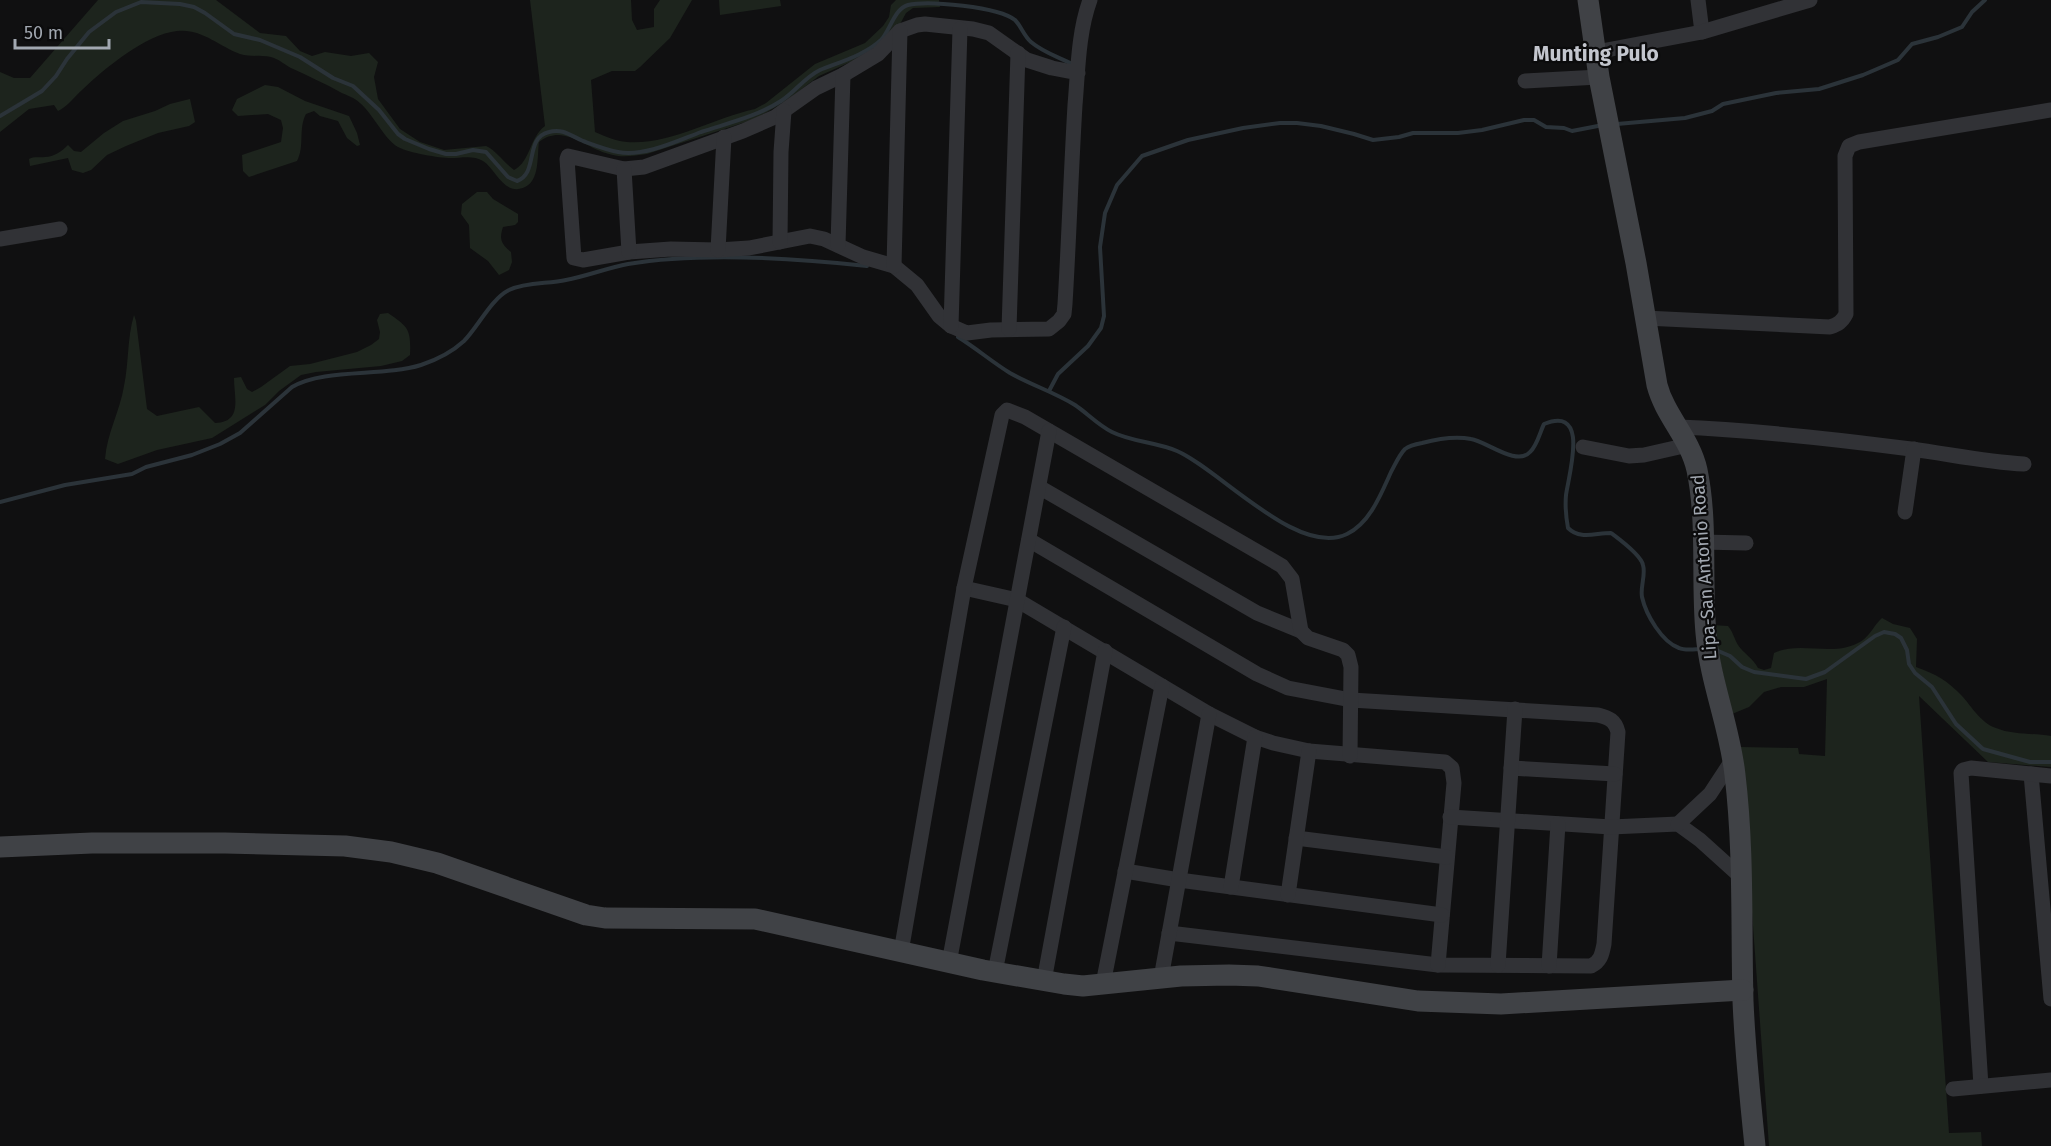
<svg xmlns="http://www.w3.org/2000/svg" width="2051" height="1146" font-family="'Fira Sans',sans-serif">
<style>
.green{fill:#1d241d}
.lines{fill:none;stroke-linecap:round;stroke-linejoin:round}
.stream{stroke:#2b3339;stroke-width:4}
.street{stroke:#313236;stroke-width:15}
.secondary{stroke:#404246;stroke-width:21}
.labels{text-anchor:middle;stroke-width:4.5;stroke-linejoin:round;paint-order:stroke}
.street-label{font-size:18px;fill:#a2a8b1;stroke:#0b0b0c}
.quarter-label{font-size:21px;font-weight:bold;fill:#c3c6ce;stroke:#0b0b0c}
</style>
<rect width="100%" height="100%" fill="#101011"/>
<g class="green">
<path d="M98,0H216L260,33L286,36L300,51L312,56L325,52L351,56L369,53L378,62L374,77L378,99L400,129L420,142L444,150L486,146C497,151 504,163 514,170C531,161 529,138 545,126L530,0H631L632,20L637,30L654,27V9L660,0H692L670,38L640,67L635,71H612L591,80L595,132C606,137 616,141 627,142C671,145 713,118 755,109L766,103L815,64L865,43L883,26L889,17L891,5L896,0H939L940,7L913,8L906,13L898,28L866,55L819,76L786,101L755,119L647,154C634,156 621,158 609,154C585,148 563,123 539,142C537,156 540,180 525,187C504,197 496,169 483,161C474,155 461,158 451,158C439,158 409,153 398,147C385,140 373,114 360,103C355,98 346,95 340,92C324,83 308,76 291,68C285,65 279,59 271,57C261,55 250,57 240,54C219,46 201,28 177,31C146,34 104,69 82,90C74,97 67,107 58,111L54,105L29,109L0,132V72L14,78H30Z"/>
<polygon points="719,0 780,0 781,6 720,15"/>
<path d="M265,85L278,87L305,101L349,116L357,133L360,145L357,146L347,138L338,121L320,116L314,111L306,114C298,129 305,146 297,161L249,177L243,171L242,155L281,142L283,128L281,120L268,114L238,116L232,110L237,99Z"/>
<path d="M190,99L195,122L189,126L158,133L126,146L107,155L91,170L83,173L72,170L68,158L30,166L29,159C35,156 38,158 45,157C54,157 62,151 68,145L74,151L81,152L104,133L123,121L155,111L170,104Z"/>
<path d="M477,192H487L493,199L518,214V222L515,225L503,227C499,239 501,244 511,252L512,262L509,270L499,275L488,261L470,248L469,225L461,214L462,204Z"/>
<path d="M388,313C409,327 411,330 410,355L402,361L381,366L316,372L301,375L279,391L265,405L212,438L157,450L118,464L105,459C107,433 120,411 124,386C129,362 127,338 134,315L136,321L147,409L157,416L199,407L215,423C243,422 234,398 234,378L241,377L247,389L252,392L261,387L290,366L310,364L357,352L371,345L379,339L380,332L377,320L380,314Z"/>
<path d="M1882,618L1893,624L1910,628L1917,639L1916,667C1936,674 1948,681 1962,696C1972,707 1981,723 1996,728C2012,735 2034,733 2051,736V767L1988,762L1919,696L1949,1133L1981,1132L1982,1146H1769L1740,747L1798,748L1799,754L1825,756L1827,679L1804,687H1781L1764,692L1749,707L1732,714L1712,625L1728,626C1733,632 1734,638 1738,645C1744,654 1753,658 1758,668L1764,670L1771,668L1774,653C1801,640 1836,659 1863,640C1870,635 1875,624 1882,618Z"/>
</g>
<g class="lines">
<g class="stream">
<path d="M0,116L42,91L56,76L67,59L89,32L116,12L141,2L180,4L194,7L205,13L234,34L260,40L300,57L333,78L353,86L379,110L398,134L405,139L429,149L446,154H456L473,150L486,152L508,177L517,181C539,173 524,138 549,132C563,128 571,136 583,141C594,145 607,150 618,152C644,157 677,141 701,132C728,123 756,117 781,101C795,92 805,77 820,70C840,62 865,55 881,40C890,31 894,9 908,5C928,0 999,7 1015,20C1021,26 1024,36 1031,42C1044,53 1059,57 1074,65"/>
<polyline points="1617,124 1685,118 1712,111 1723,104 1776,93 1819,89 1863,75 1898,60 1912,44 1938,37 1962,27 1972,12 1985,0"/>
<path d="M958,337C976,348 992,362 1010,373C1031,385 1054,392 1075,405C1087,413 1098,425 1112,432C1132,442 1156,442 1177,451C1219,469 1298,558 1347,534C1370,523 1381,494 1391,472C1395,465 1399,455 1405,449C1409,446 1417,444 1422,443C1437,439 1456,436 1471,439C1486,441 1517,467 1530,452C1537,446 1540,432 1544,424C1590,405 1569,473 1566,495C1565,506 1566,517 1568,528C1580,540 1595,533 1611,533C1619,539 1641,555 1643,565C1646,575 1640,587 1642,597C1646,615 1662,642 1679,648C1685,651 1696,649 1702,649"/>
<polyline points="1049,391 1058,374 1088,346 1101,328 1104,316 1100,247 1105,213 1117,185 1142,156 1188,140 1243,128 1280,123 1297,123 1321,126 1354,134 1373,140 1399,137 1413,133 1458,133 1482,130 1524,120 1534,120 1546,127 1564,128 1572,131 1603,125"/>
<path d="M0,502L65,485L132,474L146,467L192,455L220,444L240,433L292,387C324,368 383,377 421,365C436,360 452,352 464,341C478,327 491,299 509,290C526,282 548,284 566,280C587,276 607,268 628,264C701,252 793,258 867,266"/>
<polyline points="1716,650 1730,656 1742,667 1754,672 1806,679 1825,672 1875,636 1884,632 1895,634 1901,638 1907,650 1909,664 1915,673 1932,687 1956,724 1983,749 2030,762 2051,762"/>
</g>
<g class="street">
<polyline points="1698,0 1702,32"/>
<polyline points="1596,52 1702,32 1810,0"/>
<path d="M1078,73L1052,68L1027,60L989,33L973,29L925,24L917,25L900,31L878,54L843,75L816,88L775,117L743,131L644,167L624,169L568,156L567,159L574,258L583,260L629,252L671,249L718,250L749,248L810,236L824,239L863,257L894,266L917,285L939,316L951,326L967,333L991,330L1049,329L1059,321L1064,314L1065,304C1069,238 1071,172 1075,105C1078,71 1078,33 1090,0"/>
<polyline points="1525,81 1599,77"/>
<polyline points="624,169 629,252"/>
<polyline points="0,239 60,229"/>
<polyline points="780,242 781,152 784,111"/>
<polyline points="838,245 843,75"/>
<polyline points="718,250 724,137"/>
<polyline points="894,266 900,31"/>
<path d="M1645,318L1830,327C1838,324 1842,322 1846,314L1845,156L1849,146L1859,142L2051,110"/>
<polyline points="951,326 960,29"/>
<polyline points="1009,329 1018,53"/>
<path d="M1678,427C1756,430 1834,439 1911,449C1949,454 1985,462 2024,464"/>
<polyline points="1583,447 1629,456 1644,455 1688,445"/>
<polyline points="1039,487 1257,613 1301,631"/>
<polyline points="1905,512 1914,449"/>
<path d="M1029,540L1257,674L1288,688L1351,700L1598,715C1609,718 1615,720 1618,732L1604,944C1602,954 1601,961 1591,966L1438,965L1169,933"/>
<polyline points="1702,542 1746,543"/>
<polyline points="964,588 1017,600 1209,714 1255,737 1273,743 1309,751 1445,762 1452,768 1454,783 1438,965"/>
<polyline points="1511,768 1615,774"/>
<polyline points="2031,774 2051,999"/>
<polyline points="1450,817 1611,827 1678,824 1700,840 1741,877"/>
<polyline points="1678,824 1710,794 1733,759"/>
<polyline points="1296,838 1447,857"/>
<polyline points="1125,871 1179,880 1442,915"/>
<polyline points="1231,887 1255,737"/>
<polyline points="1288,895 1309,751"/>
<polyline points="901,952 964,588 1002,415 1007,410 1025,417 1282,566 1292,579 1301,631 1308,638 1343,650 1348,655 1351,667 1350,756"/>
<polyline points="949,963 1049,431"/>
<polyline points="1498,965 1515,709"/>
<polyline points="1549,966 1558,824"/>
<polyline points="995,972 1064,627"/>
<polyline points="1161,978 1209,714"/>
<polyline points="1044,981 1105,651"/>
<polyline points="1103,984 1162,686"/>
<polyline points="1981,1086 1961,773 1963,770 1971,768 2051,776"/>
<polyline points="1953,1089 2051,1080"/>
</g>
<g class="secondary">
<path d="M1588,0L1599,77L1636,263L1657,385C1665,416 1690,438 1697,470C1708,523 1701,580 1706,633C1710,682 1730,727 1735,775C1744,850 1741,926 1743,1001C1745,1050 1750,1098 1755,1146"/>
<polyline points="0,847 92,843 225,843 345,846 391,852 437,863 586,915 605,918 755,919 983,970 1064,984 1083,986 1181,976 1229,975 1258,976 1418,1001 1501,1004 1743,990"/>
</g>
</g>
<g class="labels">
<g class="street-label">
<text transform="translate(1704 567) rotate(-94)" y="6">Lipa-San Antonio Road</text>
</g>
<g class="quarter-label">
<text x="1596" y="61">Munting Pulo</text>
</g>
</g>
<path d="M15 39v9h94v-9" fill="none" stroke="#a2a8b1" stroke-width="3"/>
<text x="24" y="39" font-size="18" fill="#a2a8b1" stroke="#0b0b0c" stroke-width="4.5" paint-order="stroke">50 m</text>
</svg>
